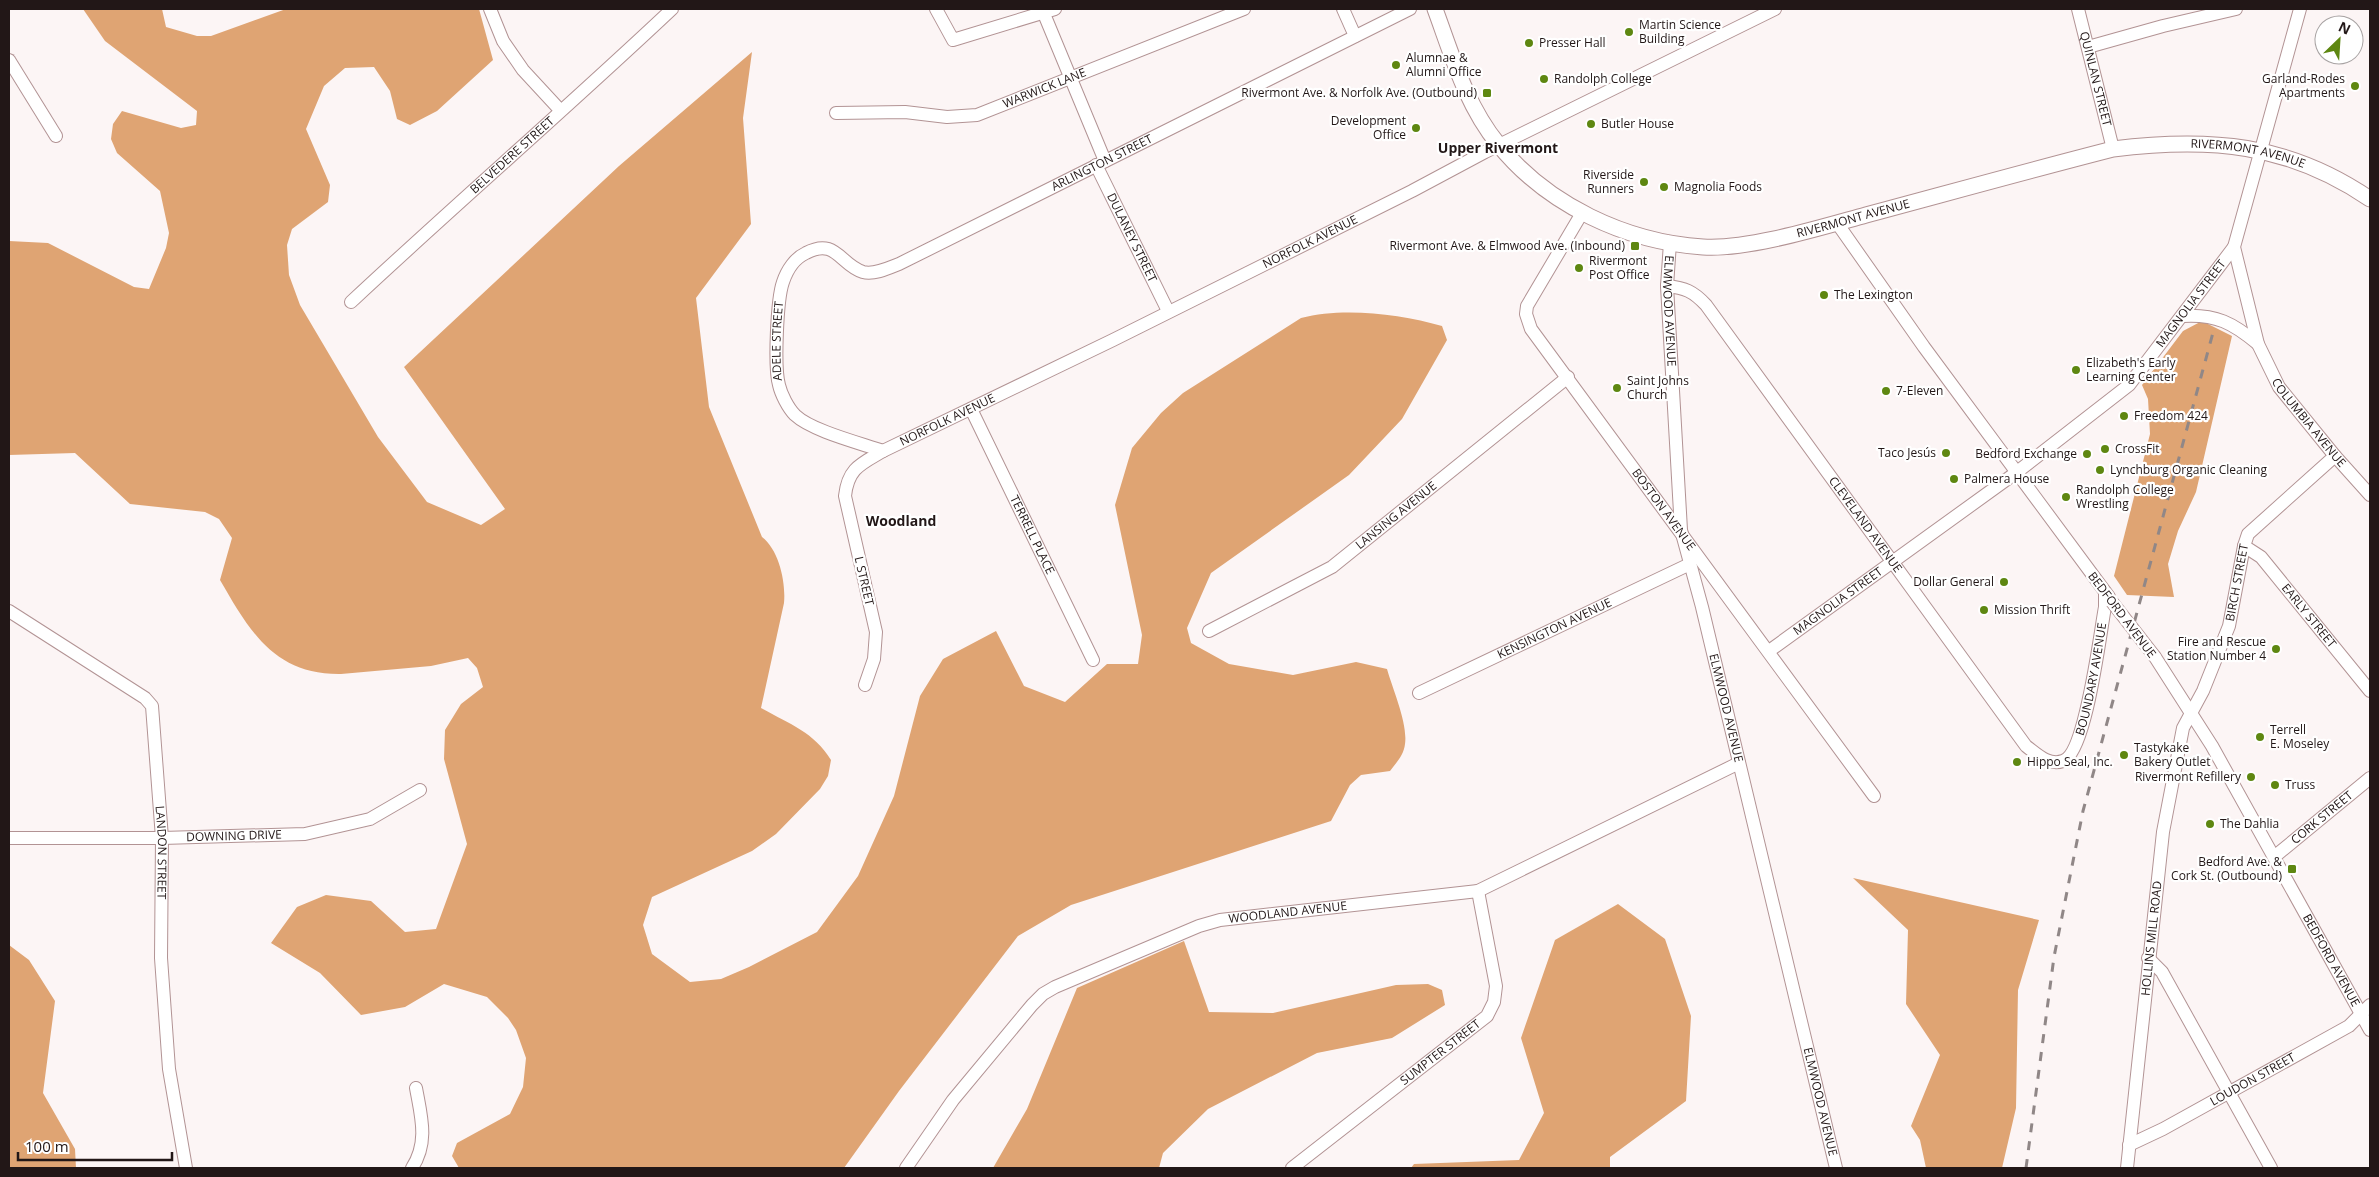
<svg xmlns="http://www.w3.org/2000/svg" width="2379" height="1177" font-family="'Open Sans',sans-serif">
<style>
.forest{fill:#dfa473}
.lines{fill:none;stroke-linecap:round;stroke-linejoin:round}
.minor-casing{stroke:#b29394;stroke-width:14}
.major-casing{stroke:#b29394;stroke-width:17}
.minor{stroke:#fff;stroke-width:12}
.major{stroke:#fff;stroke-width:15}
.rail{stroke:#908787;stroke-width:3;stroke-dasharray:9 9;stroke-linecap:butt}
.minor-bridge-casing{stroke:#b29394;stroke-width:14;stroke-linecap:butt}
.minor-bridge{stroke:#fff;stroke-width:12}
.poi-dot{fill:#5e8711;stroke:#fff;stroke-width:2}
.labels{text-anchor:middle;stroke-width:4.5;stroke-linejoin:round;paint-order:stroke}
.poi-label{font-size:12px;fill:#221717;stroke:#fff;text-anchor:start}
.street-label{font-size:12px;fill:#221717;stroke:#fff}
.neighbourhood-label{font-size:14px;font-weight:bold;fill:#221717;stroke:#fff}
</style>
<rect width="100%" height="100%" fill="#fcf5f5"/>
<g class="forest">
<path d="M83,9H162L166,27L197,36H211L286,9H479L493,60L437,111L410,125L397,119L390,91L374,67L345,68L324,86L306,129L330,185L328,202L292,229L287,245L289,275L300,305L378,437L427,502L481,525L505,509L404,367L619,166L752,52L743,118L751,224L696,298L709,407L762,537C779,550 786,582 784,603L761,708C789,724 814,732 831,760L828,776L820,789L776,834L752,851L652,897L643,925L652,954L690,982L721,979L749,967L817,932L858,876L894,796L920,696L943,659L996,631L1024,686L1065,702L1107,664H1138L1142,635L1115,505L1132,448L1161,413L1183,393L1301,318C1343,307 1400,314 1442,326L1447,340L1402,419L1349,475L1211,573L1187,628L1191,643L1229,664L1293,675L1356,662L1387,669C1393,690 1408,724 1405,744C1404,755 1396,763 1390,771L1361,775L1350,785L1331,821L1071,905L1018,936L899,1091L844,1168H459L452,1156L457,1143L510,1114L523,1087L526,1058L516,1030L508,1018L487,997L444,984L405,1007L361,1015L320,973L271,943L297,907L326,895L371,901L405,932L436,929L467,844L444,759L445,730L461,704L483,687L477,668L468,658L431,666L341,674C275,675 250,632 220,580L232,538L219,519L205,512L130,504L75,453L9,455V241L48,243L134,287L149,289L166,248L169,233L160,191L117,153L111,139L113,124L122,111L181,128L196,125L197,111L105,41Z"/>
<polygon points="2202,321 2232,336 2196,492 2178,531 2168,564 2174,597 2127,595 2114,576 2150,434 2148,399 2142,385 2183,331"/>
<polygon points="1853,878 2039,920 2018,990 2016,1108 2002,1168 1926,1168 1920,1140 1911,1126 1940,1055 1906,1004 1908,930"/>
<polygon points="1618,904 1665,939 1691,1016 1686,1101 1610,1157 1610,1168 1411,1168 1414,1164 1519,1160 1544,1113 1521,1038 1555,940"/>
<polygon points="1184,941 1209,1012 1273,1013 1396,985 1428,984 1442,990 1445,1005 1392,1038 1317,1053 1208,1109 1163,1153 1159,1168 993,1168 1027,1109 1077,988"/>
<polygon points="9,945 29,960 55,1001 43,1093 75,1149 76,1168 9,1168"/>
</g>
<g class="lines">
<g class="minor-casing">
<g id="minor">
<polyline points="490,9 503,41 523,70 560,110"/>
<polyline points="936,9 953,40 1055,9"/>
<polyline points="1042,9 1105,161"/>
<polyline points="1343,9 1355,36"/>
<path id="s1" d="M2078,9L2113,149"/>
<path id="s2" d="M2300,9L2234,247L2258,344L2279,387L2335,456L2370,495"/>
<polyline points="2088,47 2163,26 2236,9"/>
<polyline points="9,60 56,136"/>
<path id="s3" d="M836,113L905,112L947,117L977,115L1244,9"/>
<path id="s4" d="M1096,165L1168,311"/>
<path id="s5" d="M1582,213L1527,306L1526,314L1531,329L1874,796"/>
<polyline points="1837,223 1924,347 2109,597"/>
<path id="s6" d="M1670,243L1667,286L1681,530L1702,607L1836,1168"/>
<path id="s7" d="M1667,286C1685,288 1693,291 1706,305L2026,746C2037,754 2048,766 2063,761C2086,753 2100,633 2105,607V592"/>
<path id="s8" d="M351,302C457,203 567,108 672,9"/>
<path d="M2183,316C2216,314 2233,323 2258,344"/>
<path id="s9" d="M971,409L1093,660"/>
<path id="s10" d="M883,451C860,443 812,431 795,415C788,408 781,394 779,385C774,367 777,299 783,282C787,270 795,258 806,253C836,237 840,265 863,272C874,275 889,268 899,264L1410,9"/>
<path id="s11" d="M2244,546L2261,557L2370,691"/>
<path id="s12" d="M9,611L145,698L152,706L162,838L161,958L169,1069L186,1168"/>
<path id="s13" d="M1209,631L1332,567L1568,377"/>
<path id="s14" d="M1769,651L2017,472L2129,385L2234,247"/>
<path id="s15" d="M2155,657L2212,746L2370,1030"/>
<path id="s16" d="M865,685L874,659L876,632L845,496C848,468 861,464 883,451L1113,340L1412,191L1485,152L1775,9"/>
<path id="s17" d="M1419,693L1690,564"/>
<path id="s18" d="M9,838H162L305,834L370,819L420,790"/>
<path id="s19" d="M2274,857L2370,778"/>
<polyline points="2148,958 2162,972 2271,1168"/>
<path id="s20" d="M2129,1145L2163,1129L2349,1026L2370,1005"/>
<path d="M412,1168C429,1142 421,1116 416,1088"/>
<path id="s21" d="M906,1168L953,1100L1032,1005L1043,994L1055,987L1199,926L1220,920L1478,891L1739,763"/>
<path id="s22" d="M1292,1168L1487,1016L1494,1002L1496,986L1478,891"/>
<path id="s23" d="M2127,1168L2163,832L2183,728L2203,691L2229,626L2244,546L2248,534L2335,456"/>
</g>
</g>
<g class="major-casing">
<g id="major">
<path id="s24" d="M1435,9C1452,55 1466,105 1498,144C1547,205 1626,242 1703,247C1748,250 1822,227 1866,215C1948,193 2031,170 2113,149C2209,137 2288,143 2370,199"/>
</g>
</g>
<use href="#minor" class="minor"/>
<use href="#major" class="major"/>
<polyline class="rail" points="2026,1168 2054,957 2083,811 2214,329"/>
<g class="minor-bridge-casing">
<polyline id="minor-bridge" points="2112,602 2155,657"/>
</g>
<use href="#minor-bridge" class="minor-bridge"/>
</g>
<g class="poi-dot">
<circle cx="1629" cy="32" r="5"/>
<circle cx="1529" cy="43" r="5"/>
<circle cx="1396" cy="65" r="5"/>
<circle cx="1544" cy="79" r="5"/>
<circle cx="2355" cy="86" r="5"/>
<rect x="1482" y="88" width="10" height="10" rx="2.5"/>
<circle cx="1591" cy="124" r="5"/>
<circle cx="1416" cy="128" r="5"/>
<circle cx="1644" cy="182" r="5"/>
<circle cx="1664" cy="187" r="5"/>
<rect x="1630" y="241" width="10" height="10" rx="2.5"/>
<circle cx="1579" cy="268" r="5"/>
<circle cx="1824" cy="295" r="5"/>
<circle cx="2076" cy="370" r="5"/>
<circle cx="1617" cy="388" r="5"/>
<circle cx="1886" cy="391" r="5"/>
<circle cx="2124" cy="416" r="5"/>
<circle cx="2105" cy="449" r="5"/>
<circle cx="1946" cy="453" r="5"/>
<circle cx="2087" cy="454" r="5"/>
<circle cx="2100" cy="470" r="5"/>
<circle cx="1954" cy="479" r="5"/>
<circle cx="2066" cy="497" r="5"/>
<circle cx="2004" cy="582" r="5"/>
<circle cx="1984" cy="610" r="5"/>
<circle cx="2276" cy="649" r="5"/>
<circle cx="2260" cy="737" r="5"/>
<circle cx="2124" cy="755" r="5"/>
<circle cx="2017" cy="762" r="5"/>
<circle cx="2251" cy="777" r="5"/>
<circle cx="2275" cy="785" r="5"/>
<circle cx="2210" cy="824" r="5"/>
<rect x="2287" y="864" width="10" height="10" rx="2.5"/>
</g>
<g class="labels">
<g class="poi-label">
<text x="1639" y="29">Martin Science<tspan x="1639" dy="14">Building</tspan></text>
<text x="1539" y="47">Presser Hall</text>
<text x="1406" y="62">Alumnae &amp;<tspan x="1406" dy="14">Alumni Office</tspan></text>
<text x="1554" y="83">Randolph College</text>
<text x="2345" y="83" text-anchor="end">Garland-Rodes<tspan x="2345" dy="14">Apartments</tspan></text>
<text x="1477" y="97" text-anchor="end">Rivermont Ave. &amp; Norfolk Ave. (Outbound)</text>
<text x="1406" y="125" text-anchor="end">Development<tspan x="1406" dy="14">Office</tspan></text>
<text x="1601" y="128">Butler House</text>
<text x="1634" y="179" text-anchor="end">Riverside<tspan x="1634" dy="14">Runners</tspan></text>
<text x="1674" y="191">Magnolia Foods</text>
<text x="1625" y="250" text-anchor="end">Rivermont Ave. &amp; Elmwood Ave. (Inbound)</text>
<text x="1589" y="265">Rivermont<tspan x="1589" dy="14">Post Office</tspan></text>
<text x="1834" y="299">The Lexington</text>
<text x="2086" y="367">Elizabeth's Early<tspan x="2086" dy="14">Learning Center</tspan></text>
<text x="1627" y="385">Saint Johns<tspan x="1627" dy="14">Church</tspan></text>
<text x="1896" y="395">7-Eleven</text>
<text x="2134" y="420">Freedom 424</text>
<text x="2115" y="453">CrossFit</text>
<text x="1936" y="457" text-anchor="end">Taco Jesús</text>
<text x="2077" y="458" text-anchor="end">Bedford Exchange</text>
<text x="2110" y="474">Lynchburg Organic Cleaning</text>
<text x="1964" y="483">Palmera House</text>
<text x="2076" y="494">Randolph College<tspan x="2076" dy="14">Wrestling</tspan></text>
<text x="1994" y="586" text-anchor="end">Dollar General</text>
<text x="1994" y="614">Mission Thrift</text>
<text x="2266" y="646" text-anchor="end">Fire and Rescue<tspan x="2266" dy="14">Station Number 4</tspan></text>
<text x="2270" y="734">Terrell<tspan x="2270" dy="14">E. Moseley</tspan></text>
<text x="2134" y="752">Tastykake<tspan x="2134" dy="14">Bakery Outlet</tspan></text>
<text x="2027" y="766">Hippo Seal, Inc.</text>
<text x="2241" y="781" text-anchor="end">Rivermont Refillery</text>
<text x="2285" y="789">Truss</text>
<text x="2220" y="828">The Dahlia</text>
<text x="2282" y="866" text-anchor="end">Bedford Ave. &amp;<tspan x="2282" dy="14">Cork St. (Outbound)</tspan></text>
</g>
<g class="street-label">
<text dy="4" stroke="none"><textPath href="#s1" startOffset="72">QUINLAN STREET</textPath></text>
<text dy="4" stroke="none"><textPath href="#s3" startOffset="214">WARWICK LANE</textPath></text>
<text dy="4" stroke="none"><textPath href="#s8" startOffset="218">BELVEDERE STREET</textPath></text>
<text dy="4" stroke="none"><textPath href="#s24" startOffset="944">RIVERMONT AVENUE</textPath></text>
<text dy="4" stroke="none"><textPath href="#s10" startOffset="601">ARLINGTON STREET</textPath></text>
<text dy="4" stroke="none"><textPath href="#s24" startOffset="539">RIVERMONT AVENUE</textPath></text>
<text dy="4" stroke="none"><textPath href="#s4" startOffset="81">DULANEY STREET</textPath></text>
<text dy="4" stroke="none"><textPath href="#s16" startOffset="732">NORFOLK AVENUE</textPath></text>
<text dy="4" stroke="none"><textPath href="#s14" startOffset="550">MAGNOLIA STREET</textPath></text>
<text dy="4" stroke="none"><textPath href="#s6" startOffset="68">ELMWOOD AVENUE</textPath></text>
<text dy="4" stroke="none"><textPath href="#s10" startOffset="174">ADELE STREET</textPath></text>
<text dy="4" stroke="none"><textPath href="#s16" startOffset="328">NORFOLK AVENUE</textPath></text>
<text dy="4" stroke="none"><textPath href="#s2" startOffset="441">COLUMBIA AVENUE</textPath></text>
<text dy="4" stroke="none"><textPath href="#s5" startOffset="356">BOSTON AVENUE</textPath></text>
<text dy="4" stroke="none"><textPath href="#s13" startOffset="221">LANSING AVENUE</textPath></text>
<text dy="4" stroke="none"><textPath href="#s7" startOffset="316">CLEVELAND AVENUE</textPath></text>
<text dy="4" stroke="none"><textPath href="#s9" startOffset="140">TERRELL PLACE</textPath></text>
<text transform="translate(864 581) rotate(77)" y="4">L STREET</text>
<text dy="4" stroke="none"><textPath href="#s23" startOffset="600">BIRCH STREET</textPath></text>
<text dy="4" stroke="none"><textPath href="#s14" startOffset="85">MAGNOLIA STREET</textPath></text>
<text transform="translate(2122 615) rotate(53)" y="4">BEDFORD AVENUE</text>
<text dy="4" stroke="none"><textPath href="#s11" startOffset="96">EARLY STREET</textPath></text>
<text dy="4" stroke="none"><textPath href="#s17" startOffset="150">KENSINGTON AVENUE</textPath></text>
<text dy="4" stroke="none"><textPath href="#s7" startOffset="720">BOUNDARY AVENUE</textPath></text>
<text dy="4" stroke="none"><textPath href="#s6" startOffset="471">ELMWOOD AVENUE</textPath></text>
<text dy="4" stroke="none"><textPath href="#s19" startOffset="62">CORK STREET</textPath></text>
<text dy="4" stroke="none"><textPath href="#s18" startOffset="225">DOWNING DRIVE</textPath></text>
<text dy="4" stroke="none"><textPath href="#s12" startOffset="319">LANDON STREET</textPath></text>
<text dy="4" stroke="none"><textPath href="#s21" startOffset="482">WOODLAND AVENUE</textPath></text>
<text dy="4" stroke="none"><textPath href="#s23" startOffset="231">HOLLINS MILL ROAD</textPath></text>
<text dy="4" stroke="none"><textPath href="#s15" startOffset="351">BEDFORD AVENUE</textPath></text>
<text dy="4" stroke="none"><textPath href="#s22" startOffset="188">SUMPTER STREET</textPath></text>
<text dy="4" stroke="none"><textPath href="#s20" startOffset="140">LOUDON STREET</textPath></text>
<text dy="4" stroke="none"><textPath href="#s6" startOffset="876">ELMWOOD AVENUE</textPath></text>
</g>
<g class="neighbourhood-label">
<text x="1498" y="153">Upper Rivermont</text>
<text x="901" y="526">Woodland</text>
</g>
</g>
<rect width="2379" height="1177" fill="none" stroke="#221717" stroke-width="20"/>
<g transform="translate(2339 40) rotate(25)"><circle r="24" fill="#ffffff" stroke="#a7a2a2"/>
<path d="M0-4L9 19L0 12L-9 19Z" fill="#5e8711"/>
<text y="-8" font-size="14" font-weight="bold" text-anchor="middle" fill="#221717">N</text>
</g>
<path d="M18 1152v8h154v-8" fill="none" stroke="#221717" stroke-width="2.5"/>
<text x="25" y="1152" font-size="15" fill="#221717" stroke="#ffffff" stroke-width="4" paint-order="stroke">100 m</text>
</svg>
